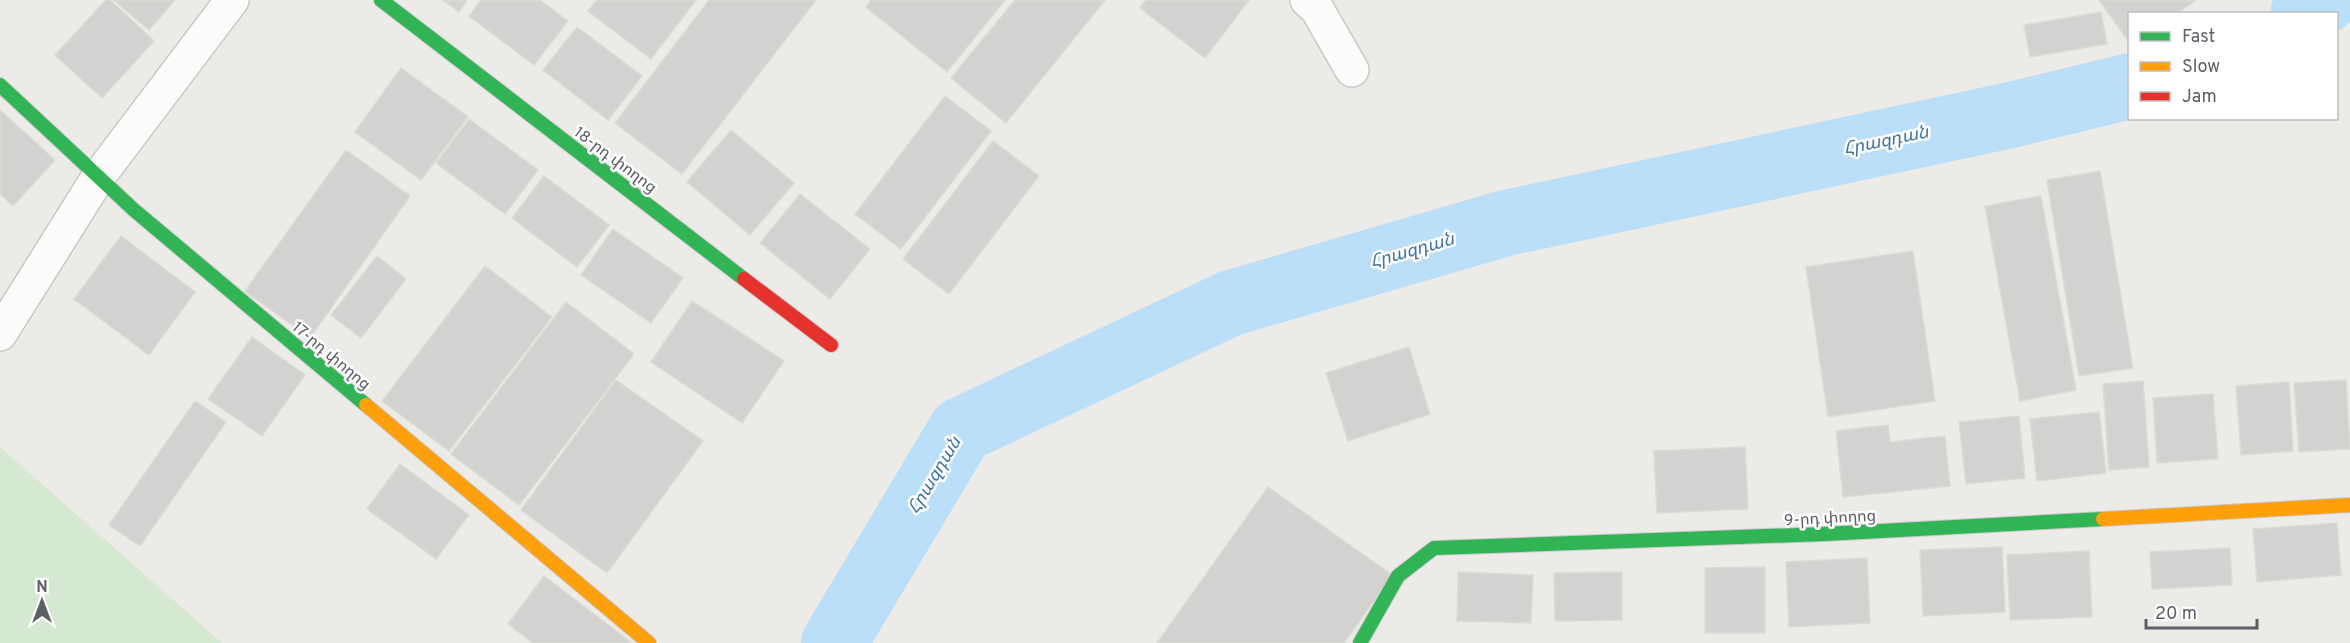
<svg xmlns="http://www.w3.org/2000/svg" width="2350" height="643" font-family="Overpass,'Noto Sans Armenian',sans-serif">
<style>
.green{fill:#d5e8d2}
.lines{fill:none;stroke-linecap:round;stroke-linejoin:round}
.river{stroke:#bbdff8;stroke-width:66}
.building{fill:#d3d2d0;stroke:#dcdad6;stroke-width:1.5}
.street-casing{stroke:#c8c8c8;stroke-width:36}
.fast-casing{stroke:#c9c9c9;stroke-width:16}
.slow-casing{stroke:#c9c9c9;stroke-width:16}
.jam-casing{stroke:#c9c9c9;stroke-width:16}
.street{stroke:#fcfcfb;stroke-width:33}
.fast{stroke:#30b455;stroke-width:14}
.slow{stroke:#ff9f0a;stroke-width:14}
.jam{stroke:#e5322d;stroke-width:14}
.labels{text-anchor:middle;stroke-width:5;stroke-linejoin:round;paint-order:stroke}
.street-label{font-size:16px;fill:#5c6065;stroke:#fff}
.water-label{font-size:18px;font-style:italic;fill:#3e75a8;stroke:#fff}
</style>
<rect width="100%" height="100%" fill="#edebe7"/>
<polygon class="green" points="0,447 222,643 0,643"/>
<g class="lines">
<g class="river">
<polyline points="2303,14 2325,0"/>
<polyline points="834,643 961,430 1231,303 1506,223 2011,115 2130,86"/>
</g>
</g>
<g class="building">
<polygon points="106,0 110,0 154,41 102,98 55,55"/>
<polygon points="114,0 175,0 149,30"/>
<polygon points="443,0 467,0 459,12"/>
<polygon points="481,0 540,0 568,21 534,65 469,16"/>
<polygon points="597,0 696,0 651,59 588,11"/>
<polygon points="709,0 816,0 682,174 615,123"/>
<polygon points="871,0 1005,0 947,72 866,7"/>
<polygon points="1015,0 1105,0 1006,123 951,78"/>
<polygon points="1146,0 1249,0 1205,58 1140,8"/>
<polygon points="2099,0 2196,0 2176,14 2130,14 2130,43"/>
<polygon points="2101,12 2107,44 2030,57 2024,25"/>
<polygon points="577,27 642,76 608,120 543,70"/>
<polygon points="401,68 468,117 421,180 355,132"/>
<polygon points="945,96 991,131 901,249 855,214"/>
<polygon points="0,110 55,160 13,206 0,194"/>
<polygon points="469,119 538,170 505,214 436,163"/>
<polygon points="731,130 794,183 750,235 687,182"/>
<polygon points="993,141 1039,176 949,294 903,259"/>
<polygon points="346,150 410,196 310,338 245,291"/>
<polygon points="2100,171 2133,368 2079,376 2047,180"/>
<polygon points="544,176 609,225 577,267 512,218"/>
<polygon points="800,194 870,249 830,299 760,243"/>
<polygon points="2041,196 2076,390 2020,401 1985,206"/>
<polygon points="613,229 683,278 651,323 581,275"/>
<polygon points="121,236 195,292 149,355 74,299"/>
<polygon points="1913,251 1935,401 1828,417 1806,267"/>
<polygon points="377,256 406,279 361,338 331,315"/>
<polygon points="485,266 552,317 449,451 382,401"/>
<polygon points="692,301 784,361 742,423 651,362"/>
<polygon points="566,302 634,354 519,505 451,454"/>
<polygon points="252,337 305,375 262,436 208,399"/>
<polygon points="1409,347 1430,414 1348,441 1326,373"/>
<polygon points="616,380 703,441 607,573 521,510"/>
<polygon points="2346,380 2350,449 2299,452 2294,383"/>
<polygon points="2143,381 2149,467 2109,470 2103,384"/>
<polygon points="2289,382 2293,451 2241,455 2236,386"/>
<polygon points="2213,394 2218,459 2157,463 2153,398"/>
<polygon points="195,401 226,422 140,546 109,525"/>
<polygon points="2099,412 2106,473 2037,481 2030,419"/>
<polygon points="2019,416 2025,478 1966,484 1959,422"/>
<polygon points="1888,425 1890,442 1945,436 1950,486 1843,497 1836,431"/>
<polygon points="1745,447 1748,509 1657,513 1654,451"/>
<polygon points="400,464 469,515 436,559 367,509"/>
<polygon points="1268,487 1392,575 1344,643 1157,643"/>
<polygon points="2337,523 2341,575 2257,582 2253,529"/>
<polygon points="2002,547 2005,612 1923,616 1920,550"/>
<polygon points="2230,548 2232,585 2152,589 2150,552"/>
<polygon points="2089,551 2092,617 2010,620 2007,555"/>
<polygon points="1867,558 1870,623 1789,627 1786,562"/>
<polygon points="1765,567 1765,633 1705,633 1705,568"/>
<polygon points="1458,572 1533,575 1531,623 1457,621"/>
<polygon points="1622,572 1622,620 1555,621 1554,573"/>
<polygon points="544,576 632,643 533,643 508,624"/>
</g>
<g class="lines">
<g class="street-casing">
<g id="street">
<polyline points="1307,0 1317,9 1352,70"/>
<polyline points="0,334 99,176 232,0"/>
</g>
</g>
<g class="fast-casing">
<g id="fast">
<polyline points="381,0 744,279"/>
<polyline points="0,85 134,210 366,405"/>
<polyline points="1360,643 1398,576 1434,548 1825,534 2103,519"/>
</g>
</g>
<g class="slow-casing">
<g id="slow">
<polyline points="366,405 649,643"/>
<polyline points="2103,519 2350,505"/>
</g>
</g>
<g class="jam-casing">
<polyline id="jam" points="744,279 831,345"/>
</g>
<use href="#street" class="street"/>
<use href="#fast" class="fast"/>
<use href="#slow" class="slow"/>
<use href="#jam" class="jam"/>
</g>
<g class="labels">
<g class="street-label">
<text transform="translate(616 159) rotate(37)" y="6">18-րդ փողոց</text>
<text transform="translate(332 355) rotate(40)" y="6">17-րդ փողոց</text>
<text transform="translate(1830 517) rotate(-3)" y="6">9-րդ փողոց</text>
</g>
<g class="water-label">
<text transform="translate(1886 140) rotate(-12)" y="6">Հրազդան</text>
<text transform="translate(1412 250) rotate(-16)" y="6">Հրազդան</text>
<text transform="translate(934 475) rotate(-59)" y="6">Հրազդան</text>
</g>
</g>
<rect x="2128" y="12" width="210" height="108" fill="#ffffff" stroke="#bebfc1" stroke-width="1.5"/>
<rect x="2140" y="32" width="30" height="9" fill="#30b455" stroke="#bebfc1" stroke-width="1.5"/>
<text x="2182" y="42" font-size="18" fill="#5c6065">Fast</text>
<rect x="2140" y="62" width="30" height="9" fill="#ff9f0a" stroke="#bebfc1" stroke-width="1.5"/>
<text x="2182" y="72" font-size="18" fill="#5c6065">Slow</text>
<rect x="2140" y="92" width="30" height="9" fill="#e5322d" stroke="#bebfc1" stroke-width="1.5"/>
<text x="2182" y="102" font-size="18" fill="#5c6065">Jam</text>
<g transform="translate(42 601)" stroke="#ffffff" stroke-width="4.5" paint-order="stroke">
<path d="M0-4.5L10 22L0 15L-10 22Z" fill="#5c6065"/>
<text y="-9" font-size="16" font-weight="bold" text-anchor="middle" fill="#5c6065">N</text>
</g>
<path d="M2146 619v9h111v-9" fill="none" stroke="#5c6065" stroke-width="3"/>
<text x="2155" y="619" font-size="18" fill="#5c6065" stroke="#ffffff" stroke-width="4.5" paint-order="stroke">20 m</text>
</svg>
